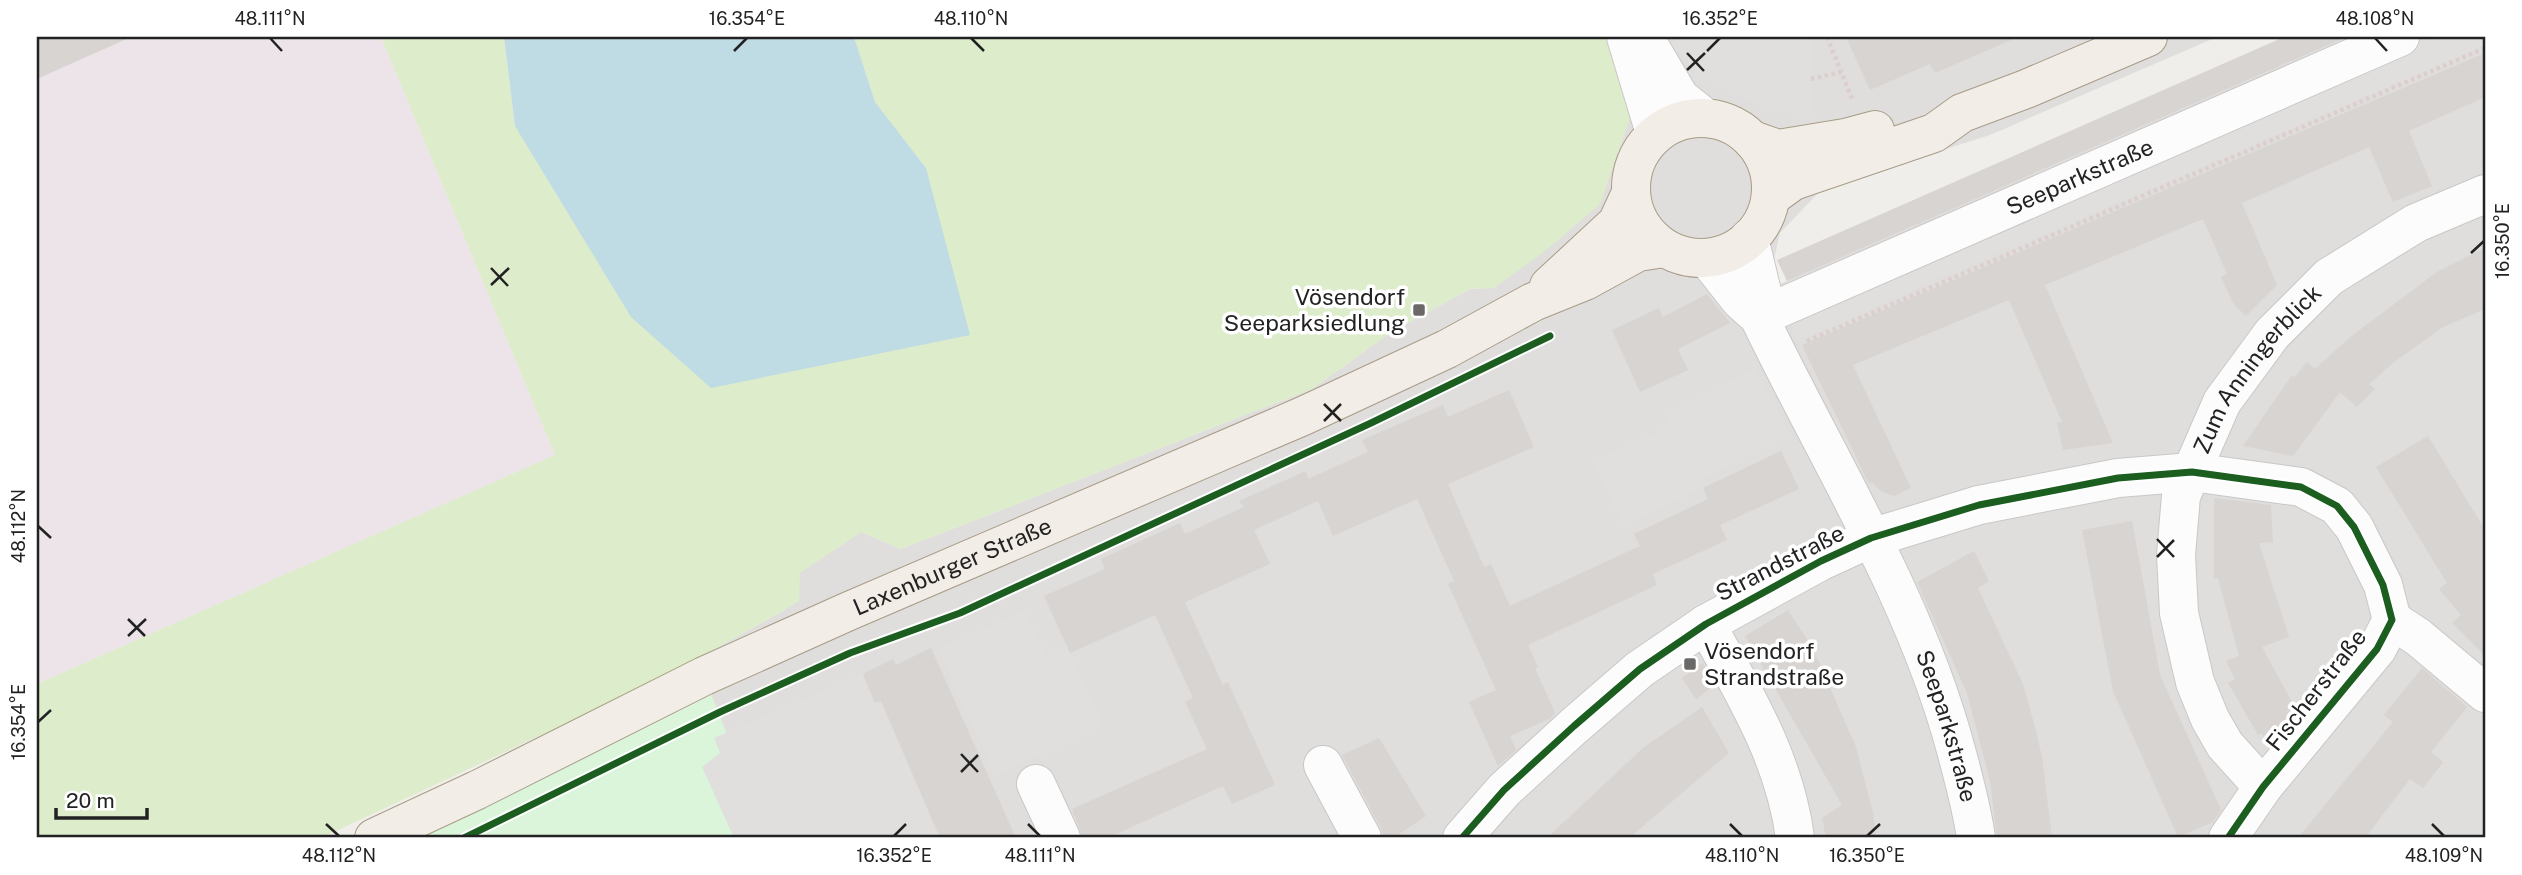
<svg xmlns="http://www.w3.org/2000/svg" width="2522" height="875" font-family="'Public Sans',sans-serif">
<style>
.residential{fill:#dfdedc}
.industrial{fill:#ede4e9}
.grass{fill:#ddeccb}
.park{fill:#daf5da}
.parking{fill:#e0dfde}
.water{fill:#bfdbe3}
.building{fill:#d7d4d2}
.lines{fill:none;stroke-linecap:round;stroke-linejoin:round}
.minor-casing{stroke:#c9c8c7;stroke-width:40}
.major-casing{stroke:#a79c86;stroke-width:40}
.path{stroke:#dccecd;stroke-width:4.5;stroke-dasharray:3.5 3.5;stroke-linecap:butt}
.minor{stroke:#fdfcfc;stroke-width:38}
.major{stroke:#f3ede7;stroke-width:38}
.cycleway-casing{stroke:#fff;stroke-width:11}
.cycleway{stroke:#1b5e20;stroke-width:7}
.ticks{fill:none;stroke:#222;stroke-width:2.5}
.poi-dot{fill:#6a6968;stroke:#fff;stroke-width:2.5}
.labels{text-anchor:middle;stroke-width:7;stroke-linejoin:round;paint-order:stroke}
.street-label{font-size:23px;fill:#222;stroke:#fff}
.poi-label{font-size:23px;fill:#222;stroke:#fff;text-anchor:end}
.neatline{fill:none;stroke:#222;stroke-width:2.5}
.ticks-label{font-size:18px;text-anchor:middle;fill:#222}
</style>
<rect width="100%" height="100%" fill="#f0eeeb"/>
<polygon class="residential" points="1616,37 2217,37 1990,135 1823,188 1780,233 1774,260 1780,284 2344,37 2485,37 2485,838 734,838 657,681 783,611 799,573 861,532 901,549 1312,389 1390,333 1470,289 1494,288"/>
<polygon class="industrial" points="37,37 381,37 555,455 37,684"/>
<polygon class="grass" points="381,37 504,37 515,126 926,168 875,102 854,37 1616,37 1630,118 1600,204 1545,251 1494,288 1470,289 1390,333 1312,389 901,549 861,532 800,573 799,601 783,611 657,681 321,838 37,838 37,684 555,455"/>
<polygon class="park" points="704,676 768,838 397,838"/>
<g class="parking">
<polygon points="1679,37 1798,37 1812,40 1810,115 1772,110 1737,94 1699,73 1671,44"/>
<polygon points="2435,37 2485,37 2485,46 1797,339 1787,317"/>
<polygon points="1755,368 1790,432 1704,478 1694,492 1622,525 1594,460 1670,427 1670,413"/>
<polygon points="1025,610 1047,656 1067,647 1103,726 995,775 938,649"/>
<polygon points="863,674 874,702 881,701 940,838 734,838 702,767 720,753 714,738"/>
</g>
<polygon class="water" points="504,37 854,37 875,102 926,168 970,335 711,388 631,317 515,126"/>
<g class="building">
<polygon points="37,37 131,37 37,79"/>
<polygon points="1846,37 2018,37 1935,73 1930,64 1870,90"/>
<polygon points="2284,37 2346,37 1787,281 1777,260"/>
<polygon points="2485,53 2485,97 2409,131 2432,186 2393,202 2369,147 2242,203 2277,285 2246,316 2233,303 2221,277 2227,274 2203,219 2045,285 2113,443 2063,450 2057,423 2062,422 2009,300 1853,365 1911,488 1894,496 1882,492 1872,482 1869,484 1802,345"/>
<polygon points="2485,248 2485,309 2443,327 2393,363 2369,384 2375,389 2357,407 2340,392 2293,456 2243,446 2292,375 2294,378 2307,362 2315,369 2349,338 2437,272"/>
<polygon points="1707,294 1730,323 1678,349 1688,370 1640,392 1612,330 1659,308 1663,317"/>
<polygon points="1509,390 1534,447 1448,484 1484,567 1491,564 1510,606 1640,546 1634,534 1708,499 1703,488 1781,451 1799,489 1720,525 1727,540 1653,574 1657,585 1528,645 1538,667 1535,668 1555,713 1549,719 1510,736 1516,750 1498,766 1469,702 1496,690 1448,584 1454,581 1417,499 1333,536 1318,501 1254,530 1270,564 1185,602 1223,685 1228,682 1275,785 1232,804 1223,786 1107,838 1083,838 1072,809 1207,749 1185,702 1193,698 1155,615 1070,653 1044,596 1105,569 1101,559 1180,523 1185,534 1244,507 1239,501 1306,471 1308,479 1368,452 1362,440 1443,405 1448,417"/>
<polygon points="2428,436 2485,530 2485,656 2452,623 2461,615 2439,589 2447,583 2376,467"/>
<polygon points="2214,498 2271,505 2273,542 2259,543 2289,637 2262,647 2297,711 2284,721 2286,724 2269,745 2261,733 2258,735 2228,683 2235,679 2226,661 2239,656 2218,578 2214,579"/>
<polygon points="2132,521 2160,675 2221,810 2213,822 2178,837 2113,691 2082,530"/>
<polygon points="1974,551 1989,581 1978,588 2023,684 2035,727 2042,757 2052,838 1997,838 1990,781 1967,693 1917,582"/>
<polygon points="1788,610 1813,649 1856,747 1873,813 1876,838 1826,838 1822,818 1842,805 1745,636"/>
<polygon points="931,648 1016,838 940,838 881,701 875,703 863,674 893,659 896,665"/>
<polygon points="1703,663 1715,685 1696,699 1682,678"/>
<polygon points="2422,668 2467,707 2431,752 2443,762 2423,788 2410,779 2365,838 2298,838 2393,722 2384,715"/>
<polygon points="1702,707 1729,753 1629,838 1547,838 1643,748"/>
<polygon points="1379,738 1426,816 1393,838 1384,838 1381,828 1342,755"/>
</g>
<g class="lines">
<g class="minor-casing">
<g id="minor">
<polyline points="1626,37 1655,133"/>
<polyline points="1644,37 1680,98 1704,117"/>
<polyline points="1749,238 1762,292 1759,317"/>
<path id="s1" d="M1707,258L1740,300L1759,317C1827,459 1915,597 1956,750C1964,780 1972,808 1976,838"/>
<path id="s2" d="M1759,317L2400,37"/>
<polyline points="2392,620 2418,637 2485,693"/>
<path d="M1706,624C1744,693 1785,759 1795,838"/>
<polyline points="1323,765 1362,838"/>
<polyline points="1036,784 1061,838"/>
<path id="s3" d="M2263,787L2225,745L2210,719L2195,682L2179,613L2176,555L2181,496L2222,402L2272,334L2329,277L2416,223L2485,194"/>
<polyline points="1462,838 1504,790 1574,726 1640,669 1706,624 1821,561 1871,538 1979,505 2118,478 2192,472 2301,487 2337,506 2354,527 2383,585 2392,620 2377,649 2263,787 2228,838"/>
</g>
</g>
<g class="major-casing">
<g id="major">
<circle cx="1701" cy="188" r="70"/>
<polyline points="1752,140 1778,149 1845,138 1875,130"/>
<polyline points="1771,197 1793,181 1934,133 1962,113 2026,89 2148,37"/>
<polyline points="1549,286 1617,223 1630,195"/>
<path id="s4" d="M374,838L477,790L704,676L849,611L1303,416L1447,349L1533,302L1585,281L1638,252L1664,248"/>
</g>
</g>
<g class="path">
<polyline points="1827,37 1853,101"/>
<polyline points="1811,79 1841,72"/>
<polyline points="1807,341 2485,48"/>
</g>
<use href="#minor" class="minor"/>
<use href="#major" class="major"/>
<g class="cycleway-casing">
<g id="cycleway">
<polyline points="464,838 720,712 850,653 960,613 1371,423 1550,336"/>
<polyline points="1462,838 1504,790 1574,726 1640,669 1706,624 1821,561 1871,538 1979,505 2118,478 2192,472 2301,487 2337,506 2354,527 2383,585 2392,620 2377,649 2263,787 2228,838"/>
</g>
</g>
<use href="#cycleway" class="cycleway"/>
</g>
<path class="ticks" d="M270,38L282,51M971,38L984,51M2375,38L2387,51M734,51L747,38M1707,51L1720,38M1687,53L1704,71M1687,70L1705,53M2471,253L2484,241M491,268L508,286M491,285L509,268M1324,404L1341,421M1324,421L1341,404M38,526L51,538M2157,539L2174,557M2157,557L2174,540M128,619L145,636M128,636L146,619M38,722L51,710M961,754L978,772M961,772L978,755M326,824L339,836M1028,824L1040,836M1730,824L1742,836M2432,824L2444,836M894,836L906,824M1867,836L1880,824"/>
<g class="poi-dot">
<rect x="1412" y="303" width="14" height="14" rx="3.5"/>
<rect x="1683" y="657" width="14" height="14" rx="3.5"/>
</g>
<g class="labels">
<g class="street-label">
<text dy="8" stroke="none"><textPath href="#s2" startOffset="350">Seeparkstraße</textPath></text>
<text dy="8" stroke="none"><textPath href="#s3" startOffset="464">Zum Anningerblick</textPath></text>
<text transform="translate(1780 563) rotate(-27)" y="8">Strandstraße</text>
<text dy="8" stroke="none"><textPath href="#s4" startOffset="639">Laxenburger Straße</textPath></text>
<text transform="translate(2316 690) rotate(-52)" y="8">Fischerstraße</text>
<text dy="8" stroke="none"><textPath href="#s1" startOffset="530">Seeparkstraße</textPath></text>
</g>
<g class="poi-label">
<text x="1405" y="305">Vösendorf<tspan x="1405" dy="26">Seeparksiedlung</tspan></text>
<text x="1704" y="659" text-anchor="start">Vösendorf<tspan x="1704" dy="26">Strandstraße</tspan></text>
</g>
</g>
<rect width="2522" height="875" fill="none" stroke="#ffffff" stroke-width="77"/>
<path d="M56 808v10h91v-10" fill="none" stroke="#222222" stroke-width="3.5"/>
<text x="66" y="808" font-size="21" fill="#222222" stroke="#ffffff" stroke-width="5" paint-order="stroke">20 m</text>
<rect x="38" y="38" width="2446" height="798" class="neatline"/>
<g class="ticks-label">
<text x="270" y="25">48.111°N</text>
<text x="747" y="25">16.354°E</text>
<text x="971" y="25">48.110°N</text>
<text x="1720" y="25">16.352°E</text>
<text x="2375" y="25">48.108°N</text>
<text transform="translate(2503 241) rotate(-90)" y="6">16.350°E</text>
<text transform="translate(19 526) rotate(-90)" y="6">48.112°N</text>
<text transform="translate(19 722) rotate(-90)" y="6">16.354°E</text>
<text x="339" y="862">48.112°N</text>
<text x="894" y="862">16.352°E</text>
<text x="1040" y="862">48.111°N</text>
<text x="1742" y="862">48.110°N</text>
<text x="1867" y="862">16.350°E</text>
<text x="2444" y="862">48.109°N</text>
</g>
</svg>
